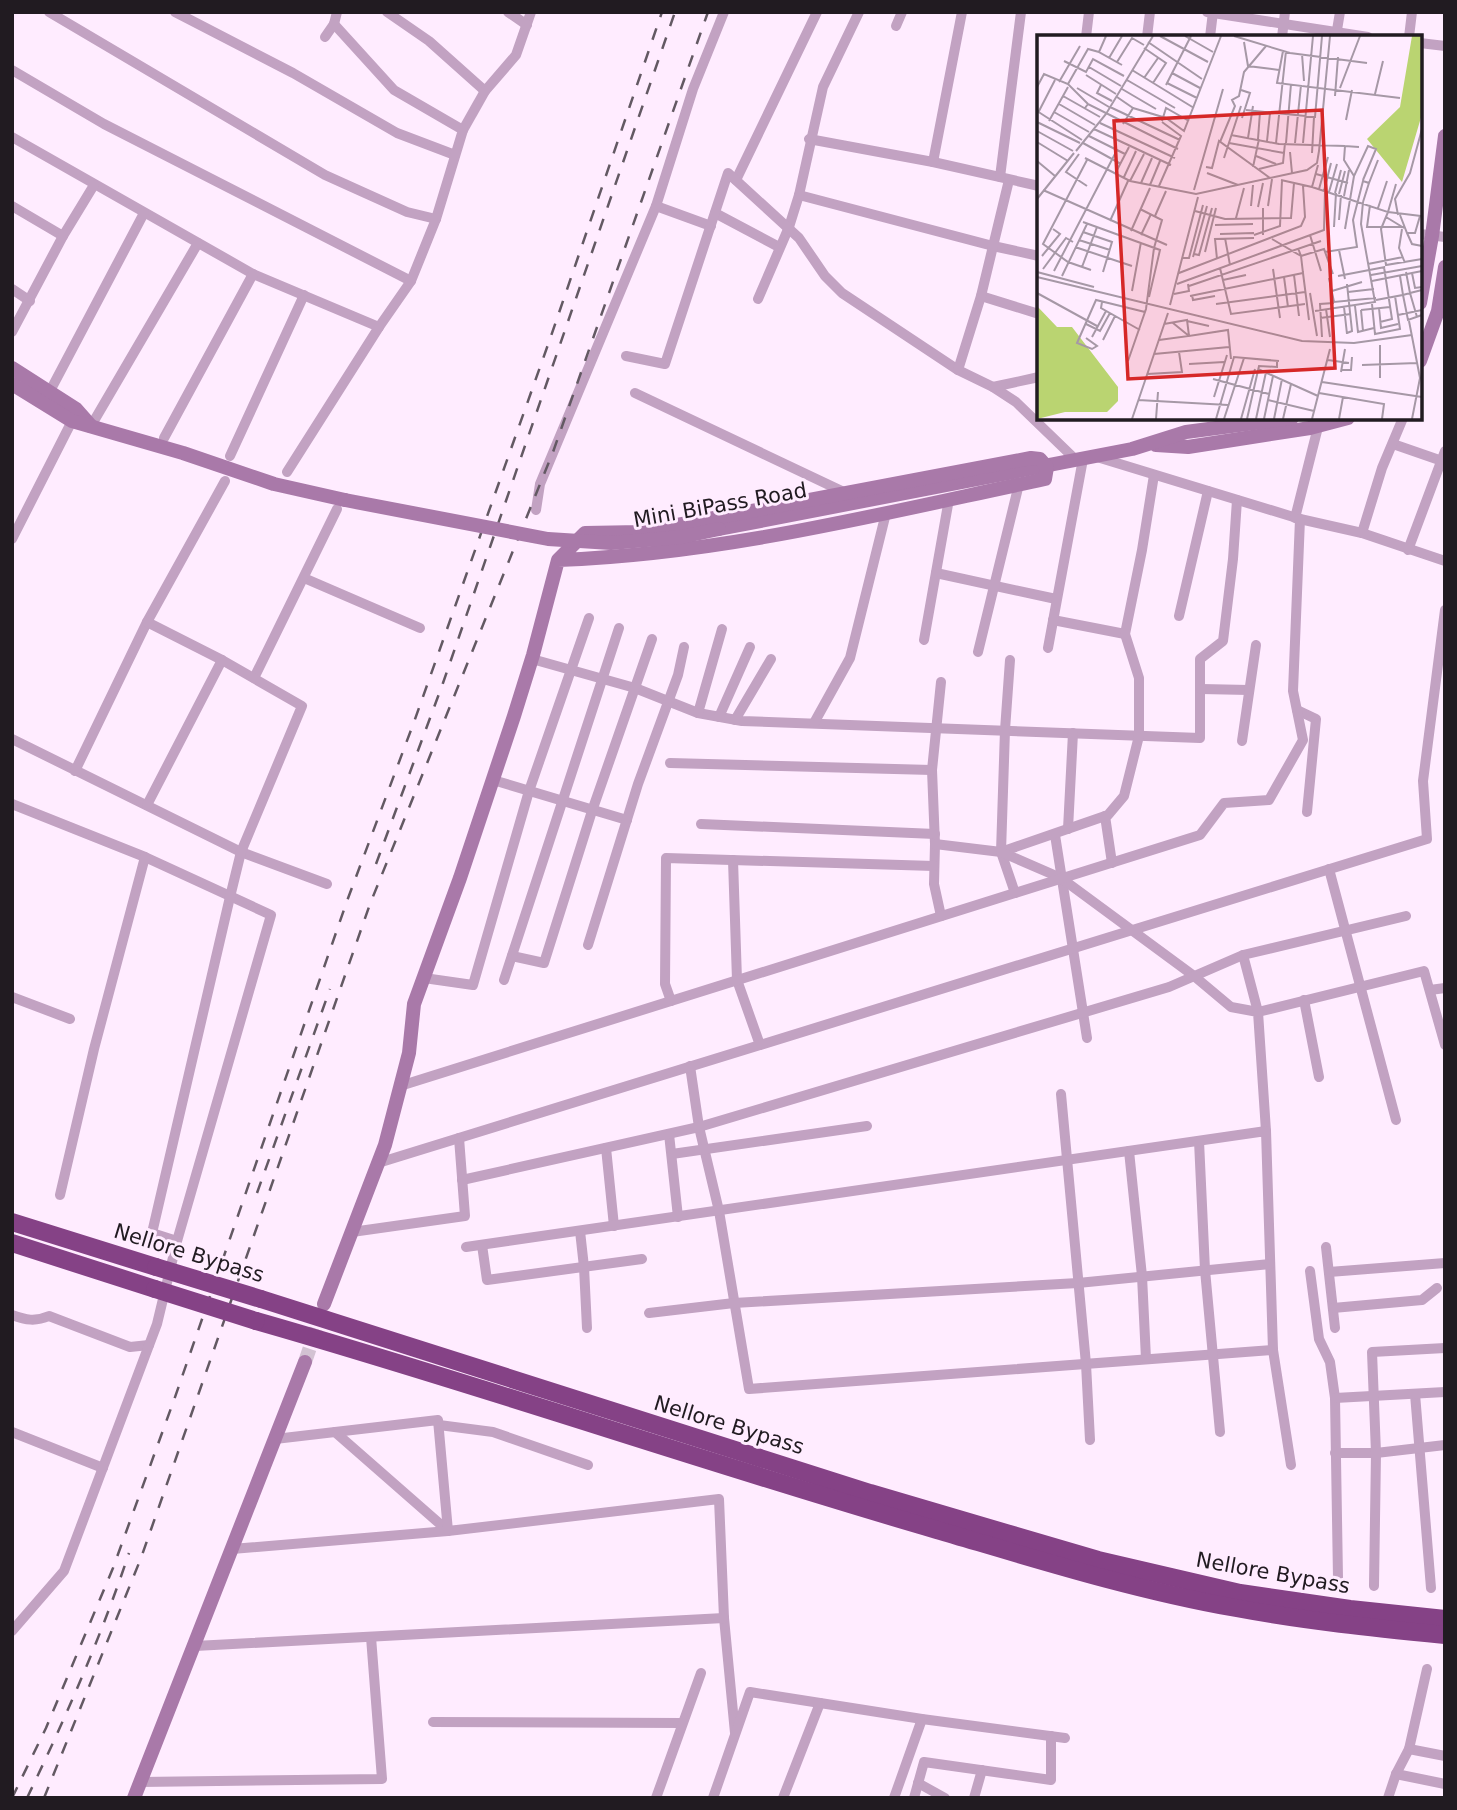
<svg xmlns="http://www.w3.org/2000/svg" width="1457" height="1810" font-family="'DejaVu Sans',sans-serif">
<style>
.lines{fill:none;stroke-linecap:round;stroke-linejoin:round}
.secondary-tunnel{stroke:#d3c2d3;stroke-width:14;stroke-dasharray:14 7;stroke-linecap:butt}
.street{stroke:#c2a2c2;stroke-width:10}
.secondary{stroke:#a979a9;stroke-width:14}
.highway{stroke:#854286;stroke-width:18}
.rail{stroke:#635963;stroke-width:2.5;stroke-dasharray:12 12;stroke-linecap:butt}
.secondary-bridge{stroke:#a979a9;stroke-width:14}
.highway-bridge{stroke:#854286;stroke-width:18}
.labels{text-anchor:middle;stroke-width:6;stroke-linejoin:round;paint-order:stroke}
.street-label{font-size:21px;fill:#211b21;stroke:#ffecff}
.inset-road{fill:none;stroke:#a698a6;stroke-width:2}
.view{fill:#d62828;fill-opacity:0.15;stroke:#d62828;stroke-width:3.5}
.inset-edge{fill:none;stroke:#211b21;stroke-width:3.5}
</style>
<rect width="100%" height="100%" fill="#ffecff"/>
<g class="lines">
<polyline class="secondary-tunnel" points="305,1362 323,1309"/>
<g class="street">
<polyline points="49,12 325,175 407,212 436,219"/>
<polyline points="175,12 293,73 397,133 455,155"/>
<polyline points="387,12 429,41 485,91 516,55 531,12"/>
<polyline points="508,12 527,25"/>
<polyline points="1207,12 1368,37"/>
<polyline points="896,26 902,12"/>
<polyline points="1336,36 1340,12"/>
<polyline points="325,37 334,24 337,12"/>
<polyline points="1086,37 1089,12"/>
<polyline points="1147,37 1150,12"/>
<polyline points="1210,37 1213,12"/>
<polyline points="1282,37 1285,12"/>
<polyline points="1409,37 1412,12"/>
<polyline points="1420,43 1445,46"/>
<polyline points="12,70 104,124 411,281"/>
<polyline points="463,130 485,91"/>
<polyline points="12,137 253,274 379,327"/>
<polyline points="809,139 933,162 1039,186"/>
<polyline points="933,162 962,12"/>
<polyline points="1000,177 1021,12"/>
<polyline points="736,180 817,12"/>
<polyline points="799,195 993,246 1039,256"/>
<polyline points="12,206 63,236"/>
<polyline points="656,206 711,226"/>
<polyline points="715,213 779,247"/>
<polyline points="1420,234 1445,237"/>
<polyline points="12,289 30,301"/>
<polyline points="981,296 1039,314"/>
<polyline points="758,299 789,227 799,195 823,87 859,12"/>
<polyline points="12,332 63,236 94,185"/>
<polyline points="626,356 665,364 728,173 799,238 825,276 842,293 958,370 993,387 1016,402 1076,460"/>
<polyline points="958,370 981,296 1009,180"/>
<polyline points="993,387 1039,377"/>
<polyline points="49,393 144,213"/>
<polyline points="635,393 846,493"/>
<polyline points="91,426 198,243"/>
<polyline points="164,438 253,274"/>
<polyline points="1393,444 1445,462"/>
<polyline points="230,456 304,295"/>
<polyline points="1097,457 1300,519 1362,533 1382,468 1403,418"/>
<polyline points="287,472 379,327 411,281 436,219 463,130 394,90 334,24"/>
<polyline points="536,510 540,484 656,206 693,89 724,12"/>
<polyline points="1295,518 1318,427"/>
<polyline points="1362,533 1445,561"/>
<polyline points="12,539 72,421"/>
<polyline points="1408,550 1445,451"/>
<polyline points="936,573 1056,599"/>
<polyline points="304,578 420,628"/>
<polyline points="1179,616 1208,491"/>
<polyline points="1053,620 1125,634"/>
<polyline points="924,640 949,499"/>
<polyline points="1048,648 1083,459"/>
<polyline points="978,652 1019,484"/>
<polyline points="532,659 635,688 698,713 742,721 1200,738 1200,659 1223,641 1233,559 1237,500"/>
<polyline points="1010,660 1005,730 1001,852 1015,893"/>
<polyline points="254,678 337,509"/>
<polyline points="941,682 932,770 935,844 934,884 941,916"/>
<polyline points="1201,689 1249,690"/>
<polyline points="1297,710 1316,719 1307,812"/>
<polyline points="698,713 722,629"/>
<polyline points="719,717 750,647"/>
<polyline points="735,720 771,659"/>
<polyline points="814,723 850,658 886,513"/>
<polyline points="12,739 241,852 327,884"/>
<polyline points="1242,741 1256,645"/>
<polyline points="670,763 932,770"/>
<polyline points="75,771 147,622 225,481"/>
<polyline points="493,780 627,820"/>
<polyline points="12,804 145,857 271,915 177,1241"/>
<polyline points="147,805 222,660"/>
<polyline points="1105,816 1112,863"/>
<polyline points="701,824 935,834"/>
<polyline points="1068,829 1073,733"/>
<polyline points="1055,835 1087,1038"/>
<polyline points="935,844 1001,852 1108,815 1124,796 1139,736 1139,678 1125,634 1142,550 1154,475"/>
<polyline points="1001,852 1061,878 1194,976 1231,1007 1258,1012 1266,1131"/>
<polyline points="733,860 737,980 760,1045"/>
<polyline points="1329,869 1396,1120"/>
<polyline points="588,945 638,784 678,675 684,647"/>
<polyline points="1243,955 1258,1012 1424,971 1445,1045"/>
<polyline points="512,956 544,963 592,811 652,639"/>
<polyline points="424,978 473,985 529,791 589,618"/>
<polyline points="504,980 619,628"/>
<polyline points="1430,990 1445,988"/>
<polyline points="12,997 70,1019"/>
<polyline points="1304,1000 1319,1077"/>
<polyline points="671,1001 665,984 666,858 934,866"/>
<polyline points="690,1066 699,1127 719,1211 749,1389 1273,1350"/>
<polyline points="400,1086 1200,835 1224,803 1269,800 1303,740 1293,691 1300,519"/>
<polyline points="1061,1094 1086,1364 1090,1440"/>
<polyline points="669,1134 678,1217"/>
<polyline points="1199,1141 1205,1270 1220,1432"/>
<polyline points="606,1148 614,1226"/>
<polyline points="1129,1151 1142,1276 1146,1359"/>
<polyline points="672,1154 867,1126"/>
<polyline points="378,1163 1427,839 1423,781 1445,610"/>
<polyline points="462,1180 699,1127 1169,987 1243,955 1406,916"/>
<polyline points="60,1195 94,1049 145,857"/>
<polyline points="580,1231 584,1267 587,1328"/>
<polyline points="352,1232 465,1216 459,1138"/>
<polyline points="482,1245 487,1280 642,1259"/>
<polyline points="466,1247 1266,1131 1273,1350 1291,1465"/>
<polyline points="1326,1247 1335,1328"/>
<polyline points="1310,1271 1319,1339 1330,1362 1335,1398 1338,1578"/>
<polyline points="1329,1272 1445,1263"/>
<polyline points="1333,1308 1422,1300 1437,1288"/>
<polyline points="649,1313 734,1303 1078,1283 1270,1264"/>
<path d="M12,1315C26,1320 35,1322 49,1316L130,1347L149,1345"/>
<polyline points="1415,1394 1431,1588"/>
<polyline points="1335,1398 1445,1392"/>
<polyline points="439,1425 493,1432 588,1465"/>
<polyline points="12,1432 103,1468"/>
<polyline points="335,1432 448,1531 719,1499 724,1618 735,1733"/>
<polyline points="1335,1453 1376,1453 1445,1445"/>
<polyline points="232,1549 448,1531 438,1420 275,1439"/>
<polyline points="1374,1586 1376,1453 1372,1352 1445,1348"/>
<polyline points="12,1631 64,1571 157,1324 177,1241 152,1233 230,897 241,852 302,706 222,660 147,622"/>
<polyline points="195,1646 724,1618"/>
<polyline points="433,1722 682,1723"/>
<polyline points="1409,1749 1445,1756"/>
<polyline points="1396,1774 1445,1784"/>
<polyline points="140,1782 382,1779 371,1637"/>
<polyline points="918,1783 945,1798"/>
<polyline points="656,1798 701,1673"/>
<polyline points="713,1798 750,1692 922,1719 1065,1738"/>
<polyline points="783,1798 820,1703"/>
<polyline points="894,1798 922,1719"/>
<polyline points="914,1798 924,1762 1051,1780 1051,1736"/>
<polyline points="974,1798 982,1770"/>
<polyline points="1388,1798 1396,1774 1409,1749 1427,1669"/>
</g>
<g class="secondary">
<polyline points="1420,303 1432,236 1445,136"/>
<polyline points="1420,361 1438,311 1445,267"/>
<polyline points="12,368 76,409 91,426"/>
<polyline points="12,384 72,421 183,453 274,484 345,500"/>
<polyline points="1156,445 1188,447 1310,428 1348,418"/>
<polyline points="719,529 1132,449 1186,432 1292,418"/>
<path d="M324,1304L385,1145L409,1053L414,1004L460,878L514,716L533,655L558,560L585,533L640,532L1031,458L1040,459L1047,467L1045,479C884,513 723,554 558,560"/>
<polyline points="134,1798 305,1362"/>
</g>
<g class="highway">
<polyline points="12,1222 156,1267"/>
<polyline points="12,1243 155,1289"/>
<polyline points="261,1299 870,1493 1098,1560 1240,1593 1350,1609 1445,1619"/>
<path d="M256,1321C484,1386 709,1464 937,1530C1036,1559 1134,1590 1236,1608C1305,1621 1375,1628 1445,1635"/>
</g>
<g class="rail">
<polyline points="376,864 443,683 675,12"/>
<polyline points="257,1193 330,989"/>
<polyline points="12,1798 46,1728 113,1568 174,1400 347,901 414,722 550,339 662,12"/>
<path d="M27,1798C66,1717 101,1637 129,1553"/>
<polyline points="44,1798 141,1558 370,904 553,452 708,12"/>
</g>
<polyline class="secondary-bridge" points="345,500 548,539 611,543 681,537 719,529"/>
<g class="highway-bridge">
<polyline points="156,1267 261,1299"/>
<polyline points="155,1289 256,1321"/>
</g>
</g>
<g class="labels">
<g class="street-label">
<text transform="translate(720 505) rotate(-10)" y="7">Mini BiPass Road</text>
<text transform="translate(189 1253) rotate(17)" y="7">Nellore Bypass</text>
<text transform="translate(729 1425) rotate(17)" y="7">Nellore Bypass</text>
<text transform="translate(1273 1573) rotate(10)" y="7">Nellore Bypass</text>
</g>
</g>
<g transform="translate(1037 35)">
<rect width="385" height="385" fill="#ffecff"/>
<path d="M375,1H385V79L365,147L330,104L363,72ZM0,271L20,292H35L81,352V366L70,377H28L0,384Z" fill="#bad471"/>
<path class="inset-road" d="M69,1L62,17L85,30M123,1L171,27M148,1L176,17M197,1L253,18L330,28M111,7L165,44M207,7L211,31L242,35M107,13L129,28L116,48M246,16L240,48L363,63M265,19L267,46M72,23L85,1M27,26L49,37L56,24L87,41M80,27L95,3L107,10M52,32L84,51M95,35L157,73M135,38L163,53M49,40L79,59M107,43L121,23M90,45L138,73M22,47L43,11M130,48L160,63M31,49L51,14L62,17M64,50L60,58L75,66M129,50L154,1M0,52L7,39L31,49L51,69M40,53L72,72M303,53L323,1M85,54L119,74M204,55L213,58L205,83M338,59L346,26M26,61L63,82M298,61L301,22M80,62L96,73L86,89M22,69L58,90M73,72L143,105M48,73L51,69L141,114M96,73L129,83L147,96L184,1M209,75L278,82L285,1M0,76L45,105M17,77L52,97M1,78L18,45M309,85L315,55M12,86L31,52M125,86L129,73L152,86M0,87L43,108M63,88L138,123M57,94L134,130M0,96L36,116M194,100L242,109L308,111M52,101L88,119M211,103L216,71M221,104L223,77M230,106L233,78M0,107L31,126M183,107L198,71L195,65L202,61L207,37L229,11M46,108L84,129M192,108L247,118M239,108L249,16M249,108L254,49M258,108L264,50M266,108L276,1M39,116L69,79L116,1M253,117L255,138M275,118L277,82M42,119L29,137L50,151M219,121L239,129M48,123L93,146L159,159L270,135L280,128L282,116L293,1M187,123L204,71M50,125L6,209L31,227L54,235M0,126L18,141M169,132L175,133L182,106L233,143M216,132L222,104M222,134L246,128L248,108M79,137L92,112M170,138L201,150M279,139L311,148M317,141L307,125L308,111L322,112M87,142L99,116M244,145L275,152L281,130M93,146L107,119M104,148L115,123M332,148L341,125M113,150L123,126M122,151L144,101L125,87M275,152L351,177L344,194L349,230L385,224M282,154L291,122M6,155L130,210M157,155L186,54M287,156L294,128M292,157L300,129M298,158L304,135M302,159L308,136M307,161L312,135M0,164L37,118M333,170L330,192H367M214,171L216,150M231,171L235,144M221,172L226,148M226,173V200M341,173L350,146M158,176L188,184L254,183L257,148M351,177L384,181M351,177L359,149M361,180L358,164L373,138L385,94M363,180L370,198H378L383,181M118,181L129,156M349,182L367,193M199,183L207,153M302,185L304,160M73,186L91,146M46,187L123,215L112,262M178,190L216,189M297,192L299,158M308,194L317,141L331,111L339,114L326,145M365,194L362,213L368,228M94,196L113,153M46,197L75,207L66,237M370,198L375,209L385,211M183,199L217,198M104,200L114,179M217,200L243,191L245,145M273,200L284,236M188,203L193,230M235,204L264,221L266,238M42,205L73,215M38,212L95,231M261,213L264,221L287,214L296,239M302,215L308,244M168,217L179,173M288,217L320,212L316,185L326,146L332,148L326,167M157,219L162,220L175,173M5,221L23,199L16,194M156,222L170,171M145,223H152L166,170M180,224L178,204L217,203M331,229L366,222M45,232L60,192M183,233L194,279L268,269M6,234L29,203L36,207M236,234L243,283M17,236L80,115M0,237L57,252M369,237L373,258L385,255M142,238L264,191L268,182L266,151M375,238L378,253L385,252M257,240L262,281M334,240L385,231M25,241L50,189M301,241L348,232M363,241L366,260L373,258L380,282M0,242L265,306L317,308L375,300M247,242L251,272M292,243L297,267L339,263M186,245L209,240M335,246L385,236M140,249L287,195L288,156M310,249L315,296L310,298M152,251L284,206M95,256L104,207M295,256L325,247M311,257L337,254M0,258L60,291M273,258L280,301M137,259L152,256L151,249M155,260L156,265L178,261M153,261L266,238L272,285M339,265L366,260L371,285L385,280M65,267L64,273L103,295M179,269L268,257M335,269L338,299L363,294L358,261M133,270L161,162M318,271L321,297L337,293M307,272L310,299M342,273L344,293L361,289M289,274L293,302M324,275L353,272M324,275L326,296M278,276L338,267L324,189L326,167M361,280L385,275M283,283L314,279M150,286L172,291M372,286L383,343L375,384M343,287L355,284L347,232M136,288L152,301L191,295L194,324M49,289L63,296L73,278M55,302L69,276M285,302L283,269L297,268M49,303L60,311L55,314L40,308L59,265L108,277M66,305L78,281M122,305L152,301L150,285L127,289M117,319L192,312M291,325L312,328M91,326L109,274L117,213L125,185L103,174M152,329L187,327M325,330L380,328M221,334L281,361M304,335H314L315,322M304,337L308,314M110,339L145,337L142,317M343,343V310M176,344L232,359M285,347L385,362M282,358L347,369L345,384M177,362L190,320M101,365L191,370M231,365L277,376M95,384L131,278M119,384L121,357M179,384L197,322L242,326M187,384L207,323M204,384L218,334M210,384L222,331L240,332V326M219,384L229,337M227,384L236,341M237,384L245,344M246,384L254,349M275,384L293,314M302,384L306,362"/>
<path class="view" d="M285,75L298,333L91,344L77,86Z"/>
<rect width="385" height="385" class="inset-edge"/>
</g>
<rect width="1457" height="1810" fill="none" stroke="#211b21" stroke-width="28"/>
</svg>
